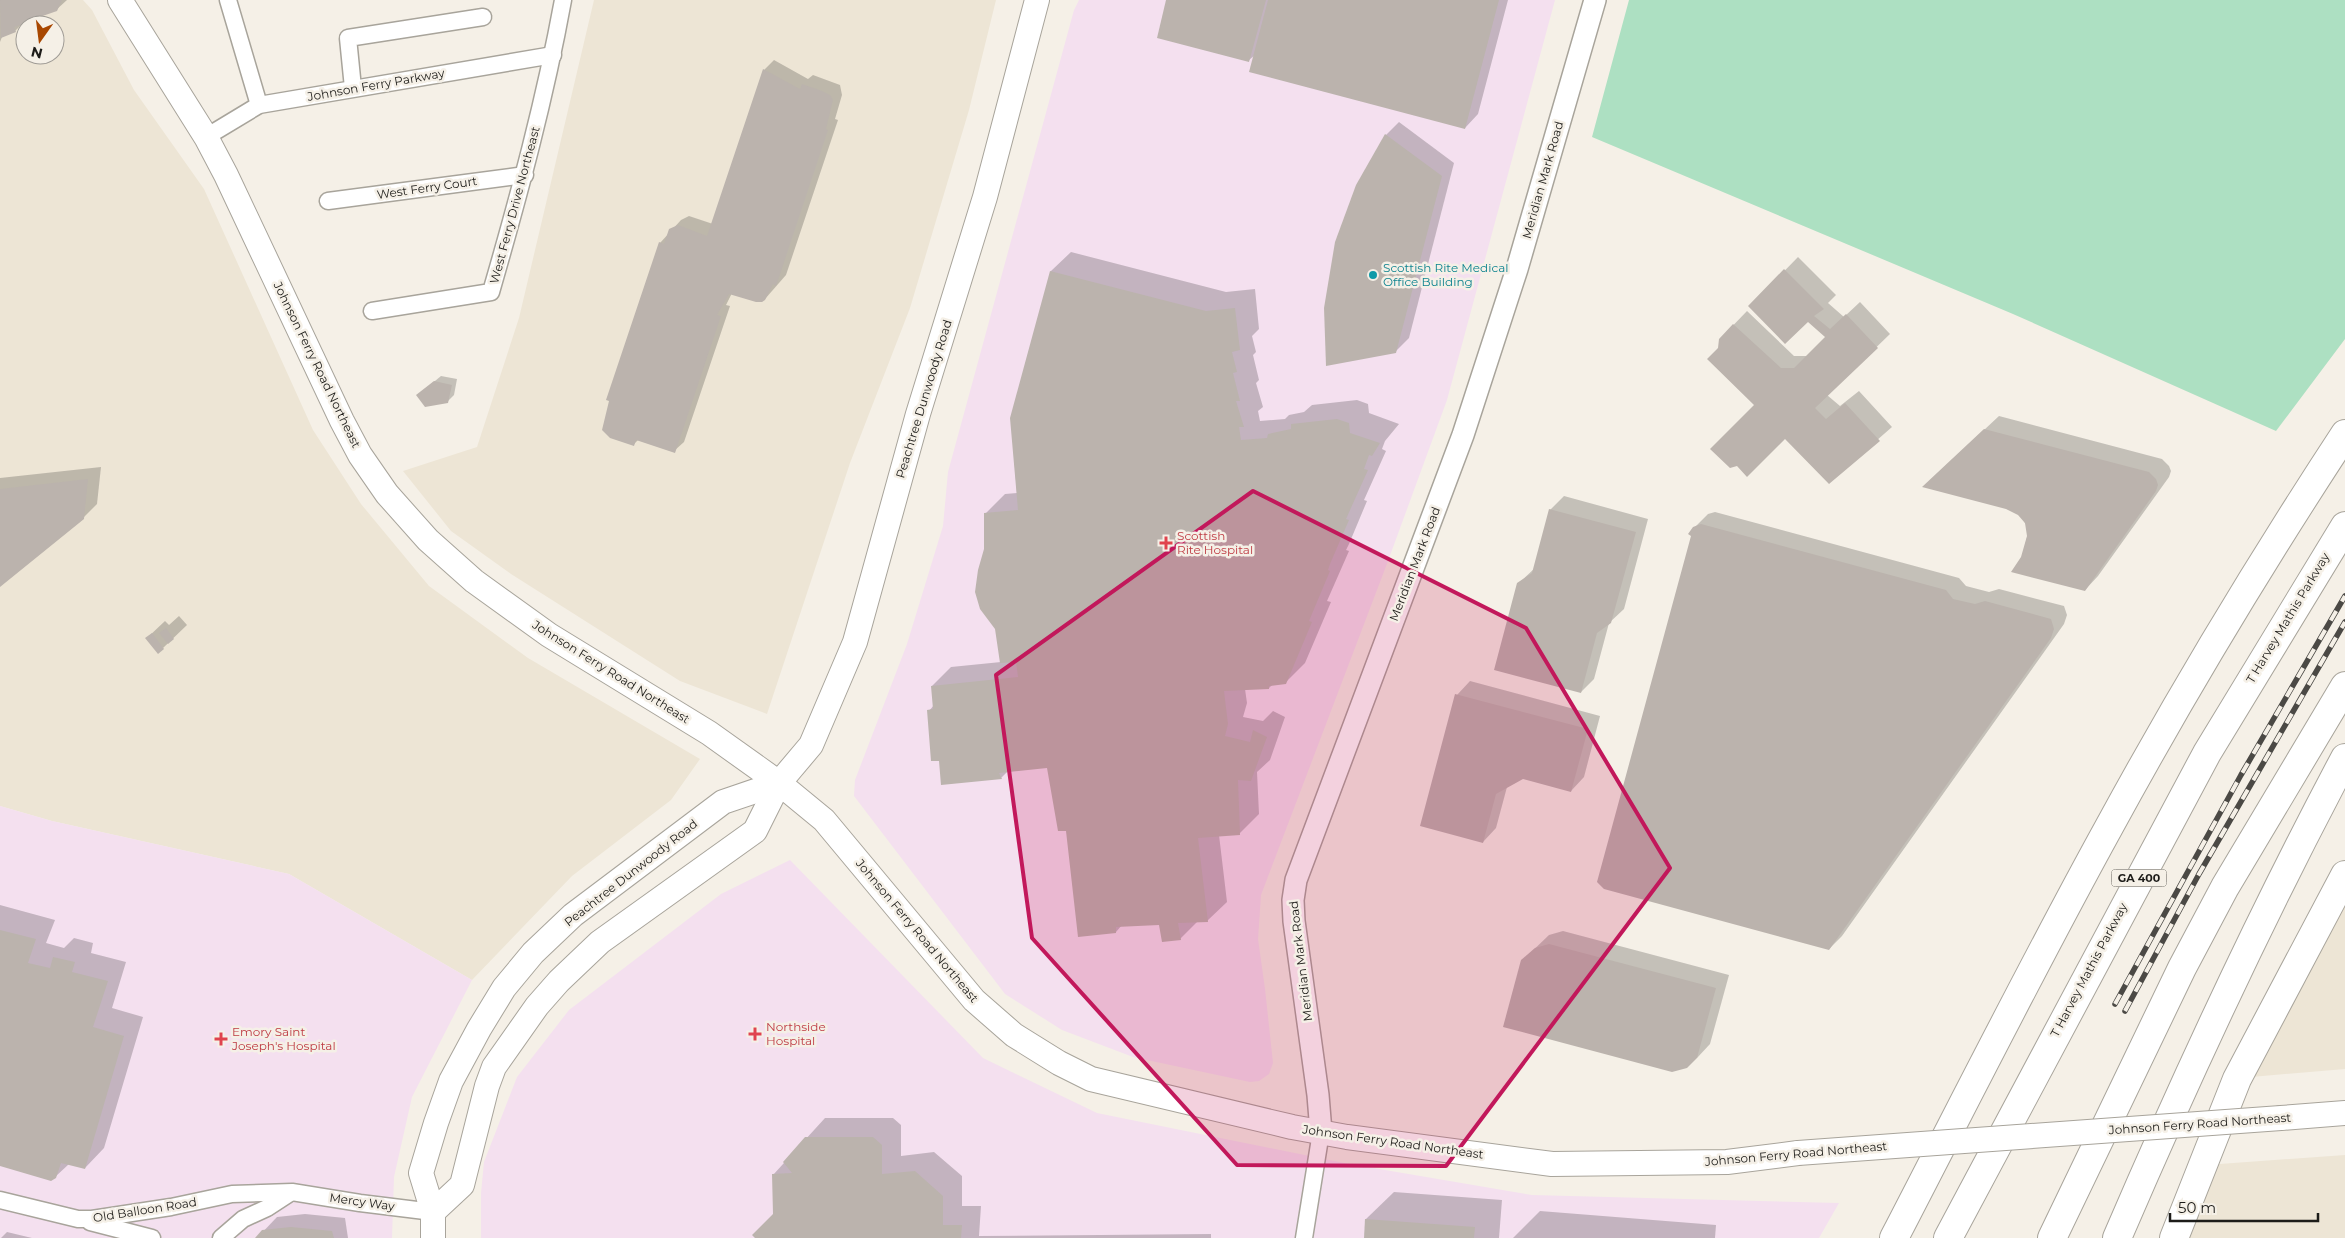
<svg xmlns="http://www.w3.org/2000/svg" width="2345" height="1238" font-family="Montserrat,sans-serif">
<style>
.built{fill:#ede5d5;fill-rule:evenodd}
.medical{fill:#f4e0ef}
.green{fill:#ade0c2}
.shadow{fill:#0003}
.building{fill:#bbb3ad}
.lines{fill:none;stroke-linecap:round;stroke-linejoin:round}
.minor-casing{stroke:#a8a49b;stroke-width:19}
.tertiary-casing{stroke:#a8a49b;stroke-width:24}
.secondary-casing{stroke:#a8a49b;stroke-width:26}
.motorway-casing{stroke:#a8a49b;stroke-width:30}
.minor{stroke:#fff;stroke-width:16}
.tertiary{stroke:#fff;stroke-width:21}
.secondary{stroke:#fff;stroke-width:24}
.motorway{stroke:#fff;stroke-width:28}
.rail-casing{stroke:#4b4945;stroke-width:5.5}
.rail{stroke:#f5f0e7;stroke-width:4;stroke-dasharray:11;stroke-linecap:butt}
.secondary-bridge-casing{stroke:#a8a49b;stroke-width:26;stroke-linecap:butt}
.secondary-bridge{stroke:#fff;stroke-width:24}
.marked{fill:#c2185b;fill-opacity:0.2;stroke:#c2185b;stroke-width:4;stroke-linejoin:round}
.culture-dot{fill:#0f9aa8;stroke:#f5f0e7;stroke-width:2}
.health-dot{fill:#e0444e;stroke:#f5f0e7;stroke-width:2}
.labels{text-anchor:middle;stroke-width:5;stroke-linejoin:round;paint-order:stroke}
.shield{fill:#f5f0e7;stroke:#5e5c57;stroke-width:1}
.shield-label{font-size:11px;font-weight:bold;fill:#1d1c19}
.street-label{font-size:12px;fill:#1d1c19;stroke:#f5f0e7}
.culture-label{font-size:12px;fill:#0d838f;stroke:#f5f0e7;text-anchor:start}
.health-label{font-size:12px;fill:#be3a42;stroke:#f5f0e7;text-anchor:start}
</style>
<rect width="100%" height="100%" fill="#f5f0e7"/>
<g class="built">
<path d="M0,0H83L92,10L134,90L204,189L313,430L361,504L429,586L528,658L700,759L671,800L572,876L472,980L289,874L52,821L0,806ZM25,25H55V55H25Z"/>
<polygon points="594,0 996,0 969,110 910,308 850,463 767,714 680,681 511,574 451,531 403,471 477,447 519,318"/>
<polygon points="2345,904 2345,1069 2251,1077 2320,943"/>
<polygon points="2345,1155 2345,1238 2186,1238 2206,1165"/>
</g>
<g class="medical">
<polygon points="1079,0 1555,0 1447,400 1388,561 1261,895 1258,939 1265,989 1273,1063 1269,1074 1259,1081 1250,1082 1133,1057 1062,1030 1005,994 854,796 855,780 907,644 943,526 948,472 1074,10"/>
<polygon points="0,806 52,821 289,874 472,980 412,1097 394,1177 392,1238 0,1238"/>
<polygon points="790,860 983,1058 1097,1113 1344,1163 1532,1195 1839,1203 1819,1238 481,1238 481,1193 484,1162 517,1077 569,1010 721,894"/>
</g>
<polygon class="green" points="1629,0 2345,0 2345,339 2276,431 2013,314 1592,137"/>
<g class="shadow">
<polygon points="0,0 67,0 56,10 38,17 32,23 22,24 15,31 2,37 0,42"/>
<polygon points="1168,0 1508,0 1478,114 1465,128 1255,55 1249,60"/>
<polygon points="774,60 808,79 813,75 840,85 842,95 835,119 838,120 786,275 765,299 732,293 726,305 730,306 684,442 674,451 639,439 634,444 660,243 681,220 689,216 713,224 764,70"/>
<polygon points="1399,122 1454,163 1409,338 1395,352 1386,135"/>
<polygon points="1071,252 1226,292 1255,289 1259,329 1252,336 1256,352 1253,355 1259,380 1256,383 1263,407 1258,411 1260,421 1285,419 1289,415 1304,412 1312,405 1357,400 1368,404 1369,413 1399,424 1385,441 1382,449 1386,451 1364,500 1367,501 1349,544 1346,550 1349,551 1327,601 1331,602 1305,663 1285,683 1273,684 1269,688 1245,689 1247,703 1243,717 1263,721 1273,711 1285,717 1270,760 1257,772 1259,814 1239,834 1219,835 1227,902 1207,921 1198,921 1180,939 1160,924 1122,925 1116,932 1067,829 1048,766 1008,771 1001,778 940,759 929,711 934,705 932,686 951,667 1001,662 986,549 985,514 1005,494 1017,493 1011,418 1051,271"/>
<polygon points="1798,257 1836,295 1828,303 1844,317 1860,302 1890,334 1827,395 1840,406 1859,391 1892,427 1829,482 1785,438 1737,465 1755,405 1719,348 1720,339 1747,311 1794,356 1809,356 1827,337 1808,321 1750,306"/>
<polygon points="441,376 457,379 454,395 447,402 418,395"/>
<polygon points="1999,416 2162,459 2169,466 2171,471 2169,477 2098,576 2085,590 2022,558 2029,529 2019,514 1937,474"/>
<polygon points="101,467 97,504 83,518 0,585 0,478"/>
<polygon points="1564,496 1648,519 1624,609 1609,623 1594,679 1581,692 1518,584 1535,568 1550,510"/>
<polygon points="1715,512 1959,578 1966,586 1989,592 1999,589 2064,606 2067,615 2064,624 1842,936 1829,949 1694,528 1708,514"/>
<polygon points="179,616 187,625 163,648 147,638 165,621 169,625"/>
<polygon points="1470,681 1600,716 1584,777 1571,791 1523,778 1507,787 1496,828 1483,842 1457,695"/>
<polygon points="0,905 55,920 46,943 64,948 74,938 93,943 91,953 126,962 112,1008 143,1017 104,1148 85,1168 69,1164 55,1177 0,1164"/>
<polygon points="1563,931 1729,975 1710,1044 1697,1058 1522,961 1549,935"/>
<polygon points="825,1118 893,1118 901,1125 901,1156 934,1152 962,1176 962,1206 981,1206 979,1236 1211,1234 1211,1238 757,1238 775,1214 773,1175"/>
<polygon points="1394,1192 1502,1200 1499,1238 1365,1238 1366,1219"/>
<polygon points="1540,1211 1716,1225 1715,1238 1513,1238"/>
<polygon points="305,1214 345,1218 348,1238 257,1238 277,1217"/>
<polygon points="7,1232 32,1238 1,1238"/>
</g>
<g class="building">
<polygon points="0,0 62,0 57,11 31,20 32,24 22,28 20,25 14,27 16,32 1,38"/>
<polygon points="1166,0 1266,0 1249,62 1157,38"/>
<polygon points="1268,0 1499,0 1465,129 1249,72"/>
<polygon points="763,69 800,89 802,84 822,91 830,95 833,100 826,129 828,130 776,286 773,284 765,300 762,302 756,302 729,294 717,315 721,316 675,453 636,440 634,446 610,438 602,430 609,401 606,400 659,242 664,244 669,229 678,225 707,236"/>
<polygon points="1385,134 1442,176 1396,353 1326,366 1324,308 1335,242 1356,185"/>
<polygon points="1784,269 1824,309 1814,316 1830,329 1846,314 1878,348 1815,408 1826,419 1845,403 1880,441 1829,484 1785,439 1747,477 1737,466 1730,468 1710,449 1754,405 1707,359 1718,348 1719,339 1733,324 1781,368 1794,368 1825,337 1808,322 1785,344 1748,306"/>
<polygon points="1050,271 1206,311 1235,308 1240,350 1232,352 1237,372 1233,373 1240,401 1236,401 1244,427 1239,427 1241,440 1267,438 1268,434 1291,429 1291,424 1337,419 1349,423 1350,433 1380,443 1372,456 1369,455 1364,469 1368,470 1346,519 1349,520 1330,564 1328,570 1330,571 1309,621 1312,622 1286,684 1269,686 1269,689 1224,691 1228,724 1225,736 1250,742 1253,730 1267,737 1251,781 1238,780 1240,835 1198,838 1208,922 1178,923 1181,940 1162,942 1159,925 1116,927 1116,933 1078,937 1066,831 1058,831 1047,768 999,773 1002,779 941,785 939,761 931,761 927,710 933,709 931,686 1018,677 1016,662 1000,663 995,629 980,609 975,592 978,570 984,549 984,513 1018,510 1010,418"/>
<polygon points="434,381 452,385 448,403 425,407 416,395"/>
<polygon points="1984,429 2149,472 2156,479 2158,485 2156,491 2085,591 2011,572 2021,557 2027,536 2025,523 2018,515 2006,509 1922,487"/>
<polygon points="88,479 84,519 0,587 0,489"/>
<polygon points="1549,509 1636,532 1611,623 1597,633 1581,693 1494,670 1517,583 1532,573"/>
<polygon points="1701,524 1946,590 1953,599 1975,604 1985,601 2051,619 2054,629 2051,638 1829,950 1604,889 1597,882 1691,536 1688,534 1693,527"/>
<polygon points="166,628 174,639 168,644 159,633"/>
<polygon points="152,633 164,649 158,654 145,638"/>
<polygon points="1455,694 1588,729 1571,792 1523,779 1496,794 1483,843 1420,826"/>
<polygon points="0,930 36,939 28,963 50,968 53,957 75,962 72,972 108,981 93,1027 124,1036 85,1169 61,1163 56,1178 51,1181 0,1166"/>
<polygon points="1549,944 1716,988 1697,1058 1687,1068 1672,1072 1503,1027 1521,960 1535,948"/>
<polygon points="805,1137 873,1137 882,1145 882,1174 915,1171 943,1196 943,1225 962,1225 961,1238 755,1238 752,1235 773,1214 772,1174 792,1173 783,1162"/>
<polygon points="1365,1219 1475,1227 1474,1238 1364,1238"/>
<polygon points="291,1227 332,1231 334,1238 255,1238 262,1230"/>
</g>
<g class="lines">
<g class="minor-casing">
<g id="minor">
<polyline points="228,0 259,105"/>
<polyline points="353,88 348,38 483,17"/>
<polyline points="206,137 259,105 553,55"/>
<polyline points="328,201 525,175"/>
<path d="M372,311L491,292C519,195 545,99 563,0"/>
<polyline points="0,1200 78,1219 92,1219 171,1207 232,1194 292,1192 360,1203 433,1212"/>
<polyline points="90,1222 152,1238"/>
<polyline points="221,1238 243,1219 267,1208 290,1193"/>
<polyline points="1304,1238 1321,1132"/>
</g>
</g>
<g class="tertiary-casing">
<polyline id="tertiary" points="1321,1132 1318,1095 1294,921 1293,900 1296,880 1463,435 1517,269 1595,0"/>
</g>
<g class="secondary-casing">
<g id="secondary">
<polyline points="120,0 206,137 226,175 342,421 360,455 387,494 428,540 474,581 549,635 709,733 779,783 824,820 974,1000 1014,1035 1059,1063 1091,1079 1292,1127 1347,1137 1552,1164 1727,1162 1798,1153"/>
<polyline points="2281,1118 2345,1113"/>
<polyline points="433,1212 462,1185 487,1086 494,1067 537,1006 559,981 600,942 755,831 779,783 811,745 855,642 918,414 985,197 1037,0"/>
<polyline points="433,1238 433,1212 421,1173 436,1123 451,1081 479,1029 504,988 533,953 573,915 723,802 779,783"/>
</g>
</g>
<g class="motorway-casing">
<g id="motorway">
<path d="M1894,1238C1965,1101 2034,963 2109,827C2182,693 2261,562 2345,434"/>
<polyline points="1948,1238 2207,753 2345,526"/>
<polyline points="2052,1238 2182,968 2225,887 2345,686"/>
<path d="M2117,1238C2187,1075 2262,914 2345,758"/>
<polyline points="2174,1238 2237,1079 2345,875"/>
</g>
</g>
<use href="#minor" class="minor"/>
<use href="#tertiary" class="tertiary"/>
<use href="#secondary" class="secondary"/>
<use href="#motorway" class="motorway"/>
<g class="rail-casing">
<g id="rail">
<polyline points="2115,1004 2241,775 2345,596"/>
<polyline points="2125,1011 2199,874 2345,622"/>
</g>
</g>
<use href="#rail" class="rail"/>
<g class="secondary-bridge-casing">
<polyline id="secondary-bridge" points="1798,1153 2281,1118"/>
</g>
<use href="#secondary-bridge" class="secondary-bridge"/>
</g>
<path class="marked" d="M1253,491L1526,628L1670,868L1446,1166L1237,1165L1032,938L996,675Z"/>
<circle class="culture-dot" cx="1373" cy="275" r="5"/>
<g class="health-dot">
<path d="M1163.5 535.5h5v5h5v5h-5v5h-5v-5h-5v-5h5z"/>
<path d="M752.5 1026.5h5v5h5v5h-5v5h-5v-5h-5v-5h5z"/>
<path d="M218.5 1031.5h5v5h5v5h-5v5h-5v-5h-5v-5h5z"/>
</g>
<g class="labels">
<rect class="shield" x="2111.5" y="869.5" width="55" height="17" rx="4"/>
<g class="shield-label">
<text x="2139" y="882">GA 400</text>
</g>
<g class="street-label">
<text transform="translate(376 85) rotate(-10)" y="4">Johnson Ferry Parkway</text>
<text transform="translate(1543 180) rotate(-74)" y="4">Meridian Mark Road</text>
<text transform="translate(427 188) rotate(-8)" y="4">West Ferry Court</text>
<text transform="translate(515 205) rotate(-75)" y="4">West Ferry Drive Northeast</text>
<text transform="translate(317 365) rotate(64)" y="4">Johnson Ferry Road Northeast</text>
<text transform="translate(924 399) rotate(-73)" y="4">Peachtree Dunwoody Road</text>
<text transform="translate(1415 564) rotate(-69)" y="4">Meridian Mark Road</text>
<text transform="translate(2288 618) rotate(-59)" y="4">T Harvey Mathis Parkway</text>
<text transform="translate(611 672) rotate(32)" y="4">Johnson Ferry Road Northeast</text>
<text transform="translate(631 873) rotate(-38)" y="4">Peachtree Dunwoody Road</text>
<text transform="translate(917 931) rotate(50)" y="4">Johnson Ferry Road Northeast</text>
<text transform="translate(1301 961) rotate(-97)" y="4">Meridian Mark Road</text>
<text transform="translate(2089 970) rotate(-62)" y="4">T Harvey Mathis Parkway</text>
<text transform="translate(2200 1124) rotate(-4)" y="4">Johnson Ferry Road Northeast</text>
<text transform="translate(1393 1142) rotate(8)" y="4">Johnson Ferry Road Northeast</text>
<text transform="translate(1796 1154) rotate(-5)" y="4">Johnson Ferry Road Northeast</text>
<text transform="translate(362 1202) rotate(8)" y="4">Mercy Way</text>
<text transform="translate(145 1210) rotate(-9)" y="4">Old Balloon Road</text>
</g>
<g class="culture-label">
<text x="1383" y="272">Scottish Rite Medical<tspan x="1383" dy="14">Office Building</tspan></text>
</g>
<g class="health-label">
<text x="1177" y="540">Scottish<tspan x="1177" dy="14">Rite Hospital</tspan></text>
<text x="766" y="1031">Northside<tspan x="766" dy="14">Hospital</tspan></text>
<text x="232" y="1036">Emory Saint<tspan x="232" dy="14">Joseph's Hospital</tspan></text>
</g>
</g>
<g transform="translate(40 40) rotate(194)"><circle r="24" fill="#f5f0e7" stroke="#9f9b95"/>
<path d="M0-4L9 19L0 12L-9 19Z" fill="#a84700"/>
<text y="-8" font-size="14" font-weight="bold" text-anchor="middle" fill="#1d1c19">N</text>
</g>
<path d="M2170 1213v8h148v-8" fill="none" stroke="#1d1c19" stroke-width="2.5"/>
<text x="2178" y="1213" font-size="15" fill="#1d1c19" stroke="#f5f0e7" stroke-width="4" paint-order="stroke">50 m</text>
</svg>
